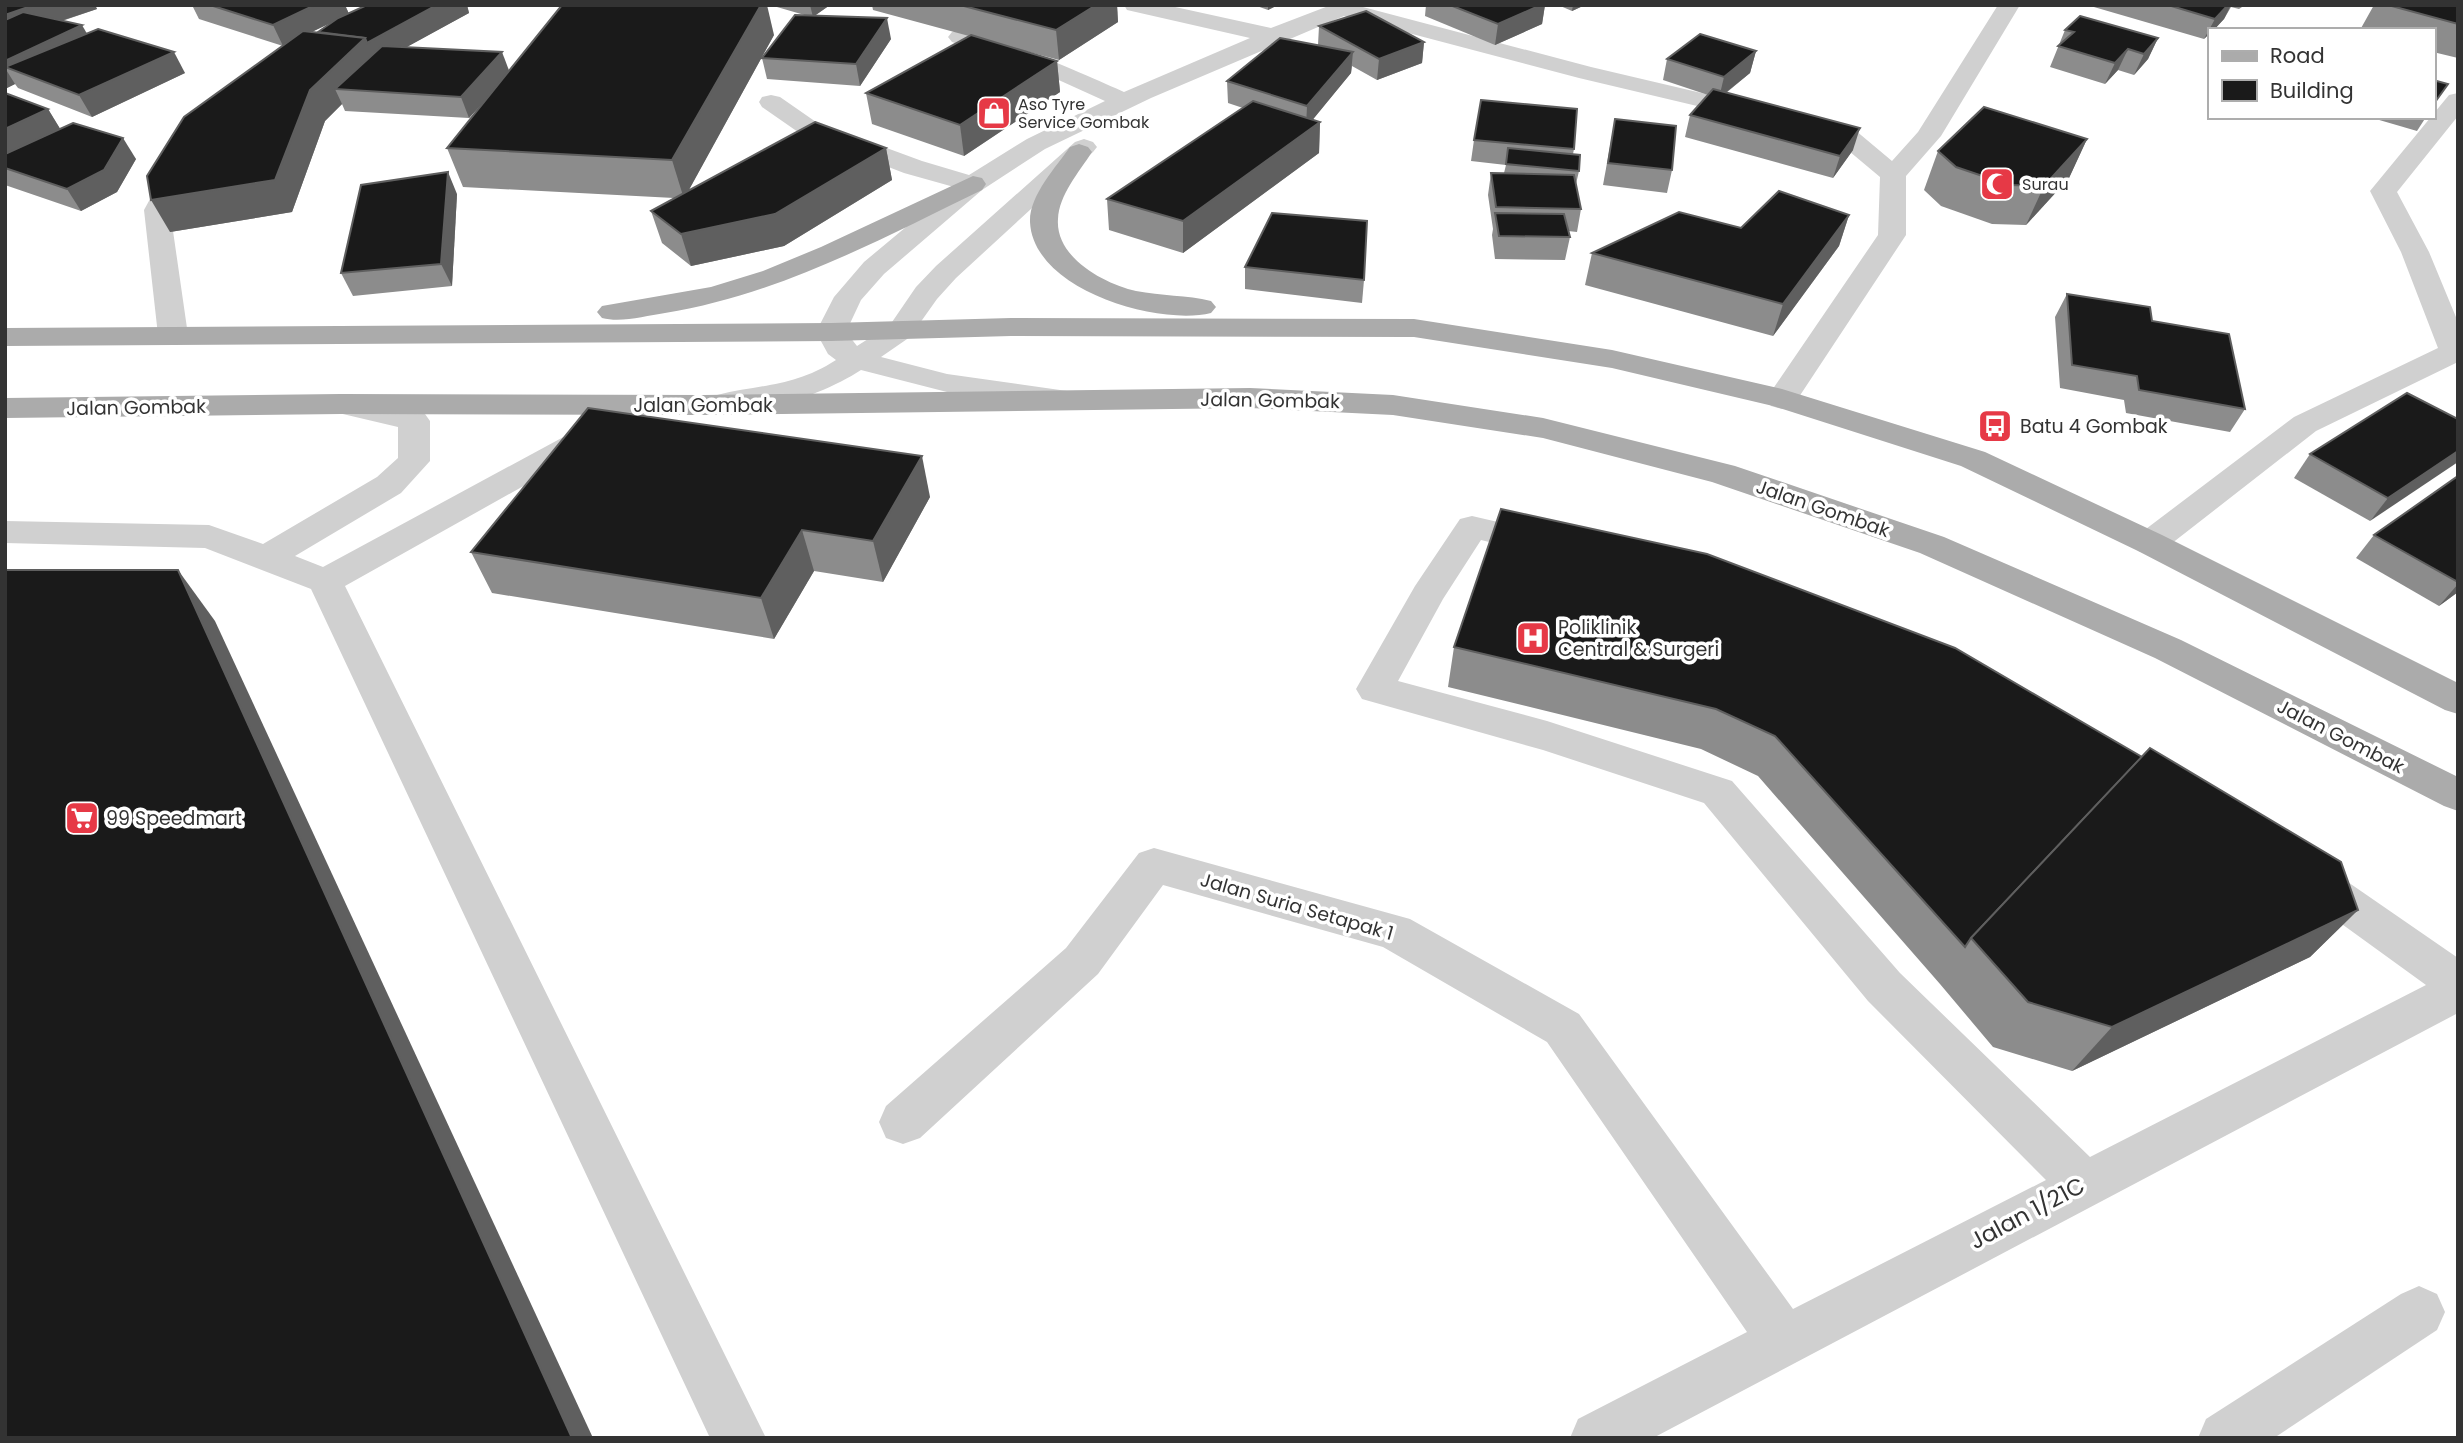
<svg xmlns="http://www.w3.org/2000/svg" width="2463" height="1443" font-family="Poppins,sans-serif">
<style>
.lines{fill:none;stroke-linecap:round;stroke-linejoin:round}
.minor{fill:#d0d0d0;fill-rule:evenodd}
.major{fill:#ababab;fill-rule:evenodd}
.wall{fill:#8c8c8c;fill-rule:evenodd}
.shaded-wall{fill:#5f5f5f}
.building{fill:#1a1a1a;stroke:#5f5f5f;stroke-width:2}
.labels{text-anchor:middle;stroke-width:7;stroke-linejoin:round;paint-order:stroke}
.far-poi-label{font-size:16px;fill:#333;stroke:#fff;text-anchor:start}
.street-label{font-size:19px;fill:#333;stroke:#fff}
.poi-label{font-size:19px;fill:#333;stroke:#fff;text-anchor:start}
.near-street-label{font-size:23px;fill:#333;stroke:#fff}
</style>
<rect width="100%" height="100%" fill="#fff"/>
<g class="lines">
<g class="minor">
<path d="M1124,5H1166L1271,28L1331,5H1364L1363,7L1591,67L1761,107L1764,112L1761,117L1752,119L1579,78L1344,16L1151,98L1045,149L982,190L884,274L861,300L846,332L857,346L890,325L916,287L936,266L1075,142L1084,139L1093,142L1097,147L1093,152L956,278L937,299L910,337L881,357L947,374L1067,391L1072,398L1067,405L1056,408L947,392L861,370C828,392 756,419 717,409L712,402L717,395C762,384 794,387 836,360L828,354L816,332L834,297L864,262L954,187L904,173L798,132L762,107L759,102L762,97L771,95L780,97L816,122L922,161L969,175L1027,139L1105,101L1041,72L952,42L948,37L952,32C978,26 1094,79 1124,92L1250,38L1127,10Z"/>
<polygon points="1998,5 2020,5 1941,136 1906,176 1906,235 1793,406 1782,409 1771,406 1766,399 1878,235 1880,177 1837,141 1798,131 1794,126 1798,121 1807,118 1855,130 1892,161 1918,132"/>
<polygon points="2458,93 2458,116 2397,192 2429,252 2458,322 2458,362 2316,431 2162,551 2150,555 2138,551 2133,543 2138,535 2294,417 2438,348 2401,252 2370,191 2449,95"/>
<polygon points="181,156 190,159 194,164 170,210 188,335 184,341 173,344 162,341 158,335 144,210 172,159"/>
<polygon points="341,394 425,414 430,421 430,461 401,493 295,556 323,567 580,428 591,425 602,428 607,435 602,442 345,586 766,1438 710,1438 311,589 205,548 5,543 5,521 209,525 263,544 377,477 398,458 398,427 330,411 325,404 330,397"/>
<polygon points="1472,516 1554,535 1559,543 1554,551 1542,555 1481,540 1443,599 1398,681 1547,721 1732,781 1900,973 2090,1157 2426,985 2299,893 2293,881 2299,869 2314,864 2329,869 2458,958 2458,1013 1653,1438 1570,1438 1578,1419 1747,1332 1547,1042 1383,947 1163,885 1098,974 920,1138 903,1144 886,1138 879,1122 886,1106 1066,948 1139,853 1154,848 1410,919 1579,1014 1793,1309 2046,1180 1868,1001 1704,803 1543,750 1362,699 1356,689 1415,586 1460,519"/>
<polygon points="2419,1286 2437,1294 2445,1312 2437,1330 2274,1438 2198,1438 2206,1419 2401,1294"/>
</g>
<g class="major">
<path d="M1079,144L1088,147L1092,152C1079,172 1059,195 1058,219C1055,258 1105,284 1136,291C1161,296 1187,295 1211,301L1216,307L1211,313C1158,326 1033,290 1030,222C1029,196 1056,167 1070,147Z"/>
<path d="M973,176L982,178L986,184L982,190C879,240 780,294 665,313C645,316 621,323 602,318L597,312L602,306L711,287L763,271L821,247Z"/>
<polygon points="1011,318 1414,319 1612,350 1782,389 1985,452 2162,535 2458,683 2458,714 2445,710 2138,551 1961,466 1773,406 1612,368 1414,337 1011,336 831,341 5,346 5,328 831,323"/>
<polygon points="1250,388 1393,395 1543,418 1735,466 1944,537 2181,640 2458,777 2458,811 2444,806 2155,658 1920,553 1712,482 1543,438 1393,415 1250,408 704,415 341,414 5,418 5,398 341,394 704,395"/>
</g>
</g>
<g class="wall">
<polygon points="5,5 95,5 97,9 62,21 87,33 185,73 92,117 18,88 15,84 5,89"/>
<path d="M192,5H345L349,14L367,5H467L469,13L406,47L509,71L774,35L688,191L886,148L892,180L784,246L691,266L662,243L651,211L674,198L463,187L447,148L486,100L469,118L345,111L342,104L325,121L292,212L170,232L283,46L199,19ZM333,22L318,33L311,32Z"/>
<polygon points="770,5 830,5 814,16 891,39 860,86 767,79 762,58 808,16"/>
<polygon points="872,5 1117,5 1118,22 1059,60 1007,46 1057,61 1060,92 964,156 872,124 866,93 969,36 873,10"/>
<polygon points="1254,5 1278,5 1268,10"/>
<polygon points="1426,5 1545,5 1542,24 1495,45 1425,16"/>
<polygon points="1558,5 1585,5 1572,11"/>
<polygon points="2087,5 2245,5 2239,9 2231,7 2224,19 2204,39"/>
<polygon points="2374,5 2458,5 2458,58 2433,52 2433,30 2360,30"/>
<polygon points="1319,26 1424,42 1422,63 1377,80 1352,66 1351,73 1312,120 1320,122 1319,153 1183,253 1109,230 1107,199 1243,108 1228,103 1227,81 1318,45"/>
<polygon points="2065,30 2158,38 2148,59 2134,75 2118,70 2105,84 2050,67"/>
<polygon points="1756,51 1750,73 1726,93 1853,150 1833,178 1685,137 1690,115 1708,95 1663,80 1667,59"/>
<polygon points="5,93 48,109 60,129 136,159 117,192 81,211 5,185"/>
<polygon points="2369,117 2426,117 2417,131"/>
<polygon points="1615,119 1672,170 1667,193 1603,185"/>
<polygon points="2087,139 2069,178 2026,225 1992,224 1941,206 1924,190 1938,151"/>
<polygon points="1474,140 1574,149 1573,154 1579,171 1576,184 1581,209 1577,232 1568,231 1570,237 1565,260 1495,259 1492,235 1493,229 1488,195 1491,173 1504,173 1506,165 1471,161"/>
<polygon points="457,194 452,286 353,296 341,273"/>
<polygon points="1849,215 1839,246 1773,336 1585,285 1592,253 1741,228"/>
<polygon points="1245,267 1364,280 1362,303 1245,289"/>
<polygon points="2067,294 2152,321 2245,409 2230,432 2126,413 2124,400 2060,388 2055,317"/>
<polygon points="2458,419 2370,521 2294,478 2310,454"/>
<polygon points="2458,476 2458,592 2439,606 2356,558 2374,535"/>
<polygon points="930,497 883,582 814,571 774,639 492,593 471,552"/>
<polygon points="1501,509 2358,910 2310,957 2072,1071 1993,1047 1940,984 1758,776 1701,749 1448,687 1454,647"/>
</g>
<g class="shaded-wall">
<polygon points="34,5 95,5 97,9 12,37 5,27 5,15"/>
<polygon points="315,5 345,5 349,14 283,46 273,25"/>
<polygon points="437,5 467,5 469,13 376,64 335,89 342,104 325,121 292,212 170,232 151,200 310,90 365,38"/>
<polygon points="761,5 767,5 774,35 684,199 672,160"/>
<polygon points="810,5 830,5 813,17"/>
<polygon points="1096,5 1117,5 1118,22 1059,60 1056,30"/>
<polygon points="1268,5 1278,5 1268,10"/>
<polygon points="1541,5 1545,5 1542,24 1495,45 1498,24"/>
<polygon points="1573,5 1585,5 1572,11"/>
<polygon points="2228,5 2231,5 2224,19 2214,30 2209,30 2209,34 2204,39 2215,19"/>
<polygon points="887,18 891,39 860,86 856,64"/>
<polygon points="82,25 94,46 5,67 5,61"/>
<polygon points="2158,38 2148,59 2134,75 2144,54"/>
<polygon points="1424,42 1422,63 1377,80 1379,59"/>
<polygon points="2128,49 2118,70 2105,84 2115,63"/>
<polygon points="1756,51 1750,73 1719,98 1724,77"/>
<polygon points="174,52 185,73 92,117 79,95"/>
<polygon points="502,52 510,73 469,118 461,97"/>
<polygon points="1353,52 1351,73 1306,128 1307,106"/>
<polygon points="1057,61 1060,92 964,156 960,125"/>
<polygon points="5,68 15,84 5,89"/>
<polygon points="48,109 67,140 5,168 5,129"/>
<polygon points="1320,122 1319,153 1183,253 1183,221"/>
<polygon points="1860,128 1853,150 1833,178 1840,156"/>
<polygon points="123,138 136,159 117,192 81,211 67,189"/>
<polygon points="2087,139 2069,178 2026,225 2044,186"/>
<polygon points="886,148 892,180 784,246 691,266 681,234"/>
<polygon points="448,172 457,194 452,286 441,264"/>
<polygon points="1849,215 1839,246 1773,336 1783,304"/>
<polygon points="2458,451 2458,462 2370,521 2388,498"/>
<polygon points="922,456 930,497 883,582 873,541"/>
<polygon points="802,530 814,571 774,639 761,598"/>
<polygon points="178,570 215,621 593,1438 572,1438"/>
<polygon points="2458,584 2458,592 2439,606"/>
<polygon points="2358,910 2310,957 2072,1071 2112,1027"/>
</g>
<g class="building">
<polygon points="5,5 34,5 5,15"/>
<polygon points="210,5 315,5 273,25"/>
<polygon points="367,5 437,5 367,43 365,38 318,32 338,18"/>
<polygon points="562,5 761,5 672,160 447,148"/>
<polygon points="960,5 1096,5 1056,30"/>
<polygon points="1450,5 1541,5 1498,24"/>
<polygon points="2168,5 2228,5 2215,19"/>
<polygon points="2388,5 2458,5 2458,24"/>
<polygon points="1366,11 1424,42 1379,59 1319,26"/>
<polygon points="23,12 82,25 5,61 5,20"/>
<polygon points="795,15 887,18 856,64 762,58"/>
<polygon points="2080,16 2158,38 2144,54 2128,49 2115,63 2058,46 2074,32 2065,30"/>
<polygon points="98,29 174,52 79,95 5,67"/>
<polygon points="303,31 365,38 310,90 275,180 151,200 147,176 184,117"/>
<polygon points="1700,34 1756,51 1724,77 1667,59"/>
<polygon points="971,35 1057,61 960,125 866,93"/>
<polygon points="1280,38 1353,52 1307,106 1227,81"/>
<polygon points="382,46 502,52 461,97 335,89"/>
<polygon points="2433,80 2448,84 2433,105"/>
<polygon points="1713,89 1860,128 1840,156 1690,115"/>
<polygon points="5,93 48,109 5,129"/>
<polygon points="1481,100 1577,109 1574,149 1474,140"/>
<polygon points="1253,101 1320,122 1183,221 1107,199"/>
<polygon points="1984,107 2087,139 2044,186 2009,185 1956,167 1938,151"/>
<polygon points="1615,119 1676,126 1672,170 1608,163"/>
<polygon points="815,122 886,148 775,214 681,234 651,211"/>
<polygon points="73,123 123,138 104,170 67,189 5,168 5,154"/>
<polygon points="1508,148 1580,155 1579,171 1506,164"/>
<polygon points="448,172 441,264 341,273 361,185"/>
<polygon points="1491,173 1574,175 1581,209 1496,207"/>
<polygon points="1779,191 1849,215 1783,304 1592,253 1679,212 1741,228"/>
<polygon points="1272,213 1367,221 1364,280 1245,267"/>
<polygon points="1495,213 1564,214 1570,237 1499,236"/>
<polygon points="2067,294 2150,307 2152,321 2229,334 2245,409 2139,390 2137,376 2072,365"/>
<polygon points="2407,393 2458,419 2458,451 2388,498 2310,454"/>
<polygon points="588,408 922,456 873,541 802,530 761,598 471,552"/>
<polygon points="2458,476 2458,582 2374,535"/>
<polygon points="1501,509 1707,554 1955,648 2142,757 1971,938 1965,947 1775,736 1716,709 1454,647"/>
<polygon points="5,570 178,570 572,1438 5,1438"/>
<polygon points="2150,748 2341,862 2358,910 2112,1027 2028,1002 1971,938"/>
</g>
<defs>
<g id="shop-square" transform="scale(1.75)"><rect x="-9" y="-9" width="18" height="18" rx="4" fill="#e63946" stroke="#fff"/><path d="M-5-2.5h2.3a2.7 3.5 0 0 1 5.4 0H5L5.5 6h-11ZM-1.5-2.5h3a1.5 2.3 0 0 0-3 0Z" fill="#fff"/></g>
<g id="mosque-square" transform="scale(1.75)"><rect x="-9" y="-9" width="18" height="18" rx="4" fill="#e63946" stroke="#fff"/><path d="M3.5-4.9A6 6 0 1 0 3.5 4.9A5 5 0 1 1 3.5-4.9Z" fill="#fff"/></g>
<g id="bus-square" transform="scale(1.75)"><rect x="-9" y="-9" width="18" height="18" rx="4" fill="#e63946" stroke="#fff"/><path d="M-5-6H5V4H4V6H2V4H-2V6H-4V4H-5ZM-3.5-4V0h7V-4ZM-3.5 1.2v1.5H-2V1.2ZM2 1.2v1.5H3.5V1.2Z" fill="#fff"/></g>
<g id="hospital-square" transform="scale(1.75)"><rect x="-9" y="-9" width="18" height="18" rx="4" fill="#e63946" stroke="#fff"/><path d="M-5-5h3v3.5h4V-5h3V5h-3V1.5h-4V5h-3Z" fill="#fff"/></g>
<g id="supermarket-square" transform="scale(1.75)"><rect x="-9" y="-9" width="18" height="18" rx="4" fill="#e63946" stroke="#fff"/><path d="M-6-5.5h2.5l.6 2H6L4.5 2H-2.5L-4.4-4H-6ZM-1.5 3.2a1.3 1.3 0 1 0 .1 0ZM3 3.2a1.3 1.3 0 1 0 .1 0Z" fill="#fff"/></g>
</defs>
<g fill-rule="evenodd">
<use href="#shop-square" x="994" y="113"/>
<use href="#mosque-square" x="1997" y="184"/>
<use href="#bus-square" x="1995" y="426"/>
<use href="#hospital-square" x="1533" y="638"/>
<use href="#supermarket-square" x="82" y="818"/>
</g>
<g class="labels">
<g class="far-poi-label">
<text x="1018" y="110">Aso Tyre<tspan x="1018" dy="18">Service Gombak</tspan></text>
<text x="2022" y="190">Surau</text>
</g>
<g class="street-label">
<text transform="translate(1270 400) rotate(1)" y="7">Jalan Gombak</text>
<text x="703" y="412">Jalan Gombak</text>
<text transform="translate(136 407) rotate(-1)" y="7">Jalan Gombak</text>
<text transform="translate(1823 508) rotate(19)" y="7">Jalan Gombak</text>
<text transform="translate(2341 736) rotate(27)" y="7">Jalan Gombak</text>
<text transform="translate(1297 906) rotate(16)" y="7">Jalan Suria Setapak 1</text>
</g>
<g class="poi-label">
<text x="2020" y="433">Batu 4 Gombak</text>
<text x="1558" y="634">Poliklinik<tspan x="1558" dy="22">Central &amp; Surgeri</tspan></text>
<text x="106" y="825">99 Speedmart</text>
</g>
<g class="near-street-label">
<text transform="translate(2027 1213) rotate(-28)" y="8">Jalan 1/21C</text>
</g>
</g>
<rect width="2463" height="1443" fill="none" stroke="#333333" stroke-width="14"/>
<rect x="2208" y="28" width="228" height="91" fill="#ffffff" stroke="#adadad" stroke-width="2"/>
<rect x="2222" y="51" width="35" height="10" fill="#ababab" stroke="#adadad" stroke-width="2"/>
<text x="2270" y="63" font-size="21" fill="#333333">Road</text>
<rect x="2222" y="80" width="35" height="21" fill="#1a1a1a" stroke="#adadad" stroke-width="2"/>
<text x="2270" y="98" font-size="21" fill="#333333">Building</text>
</svg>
